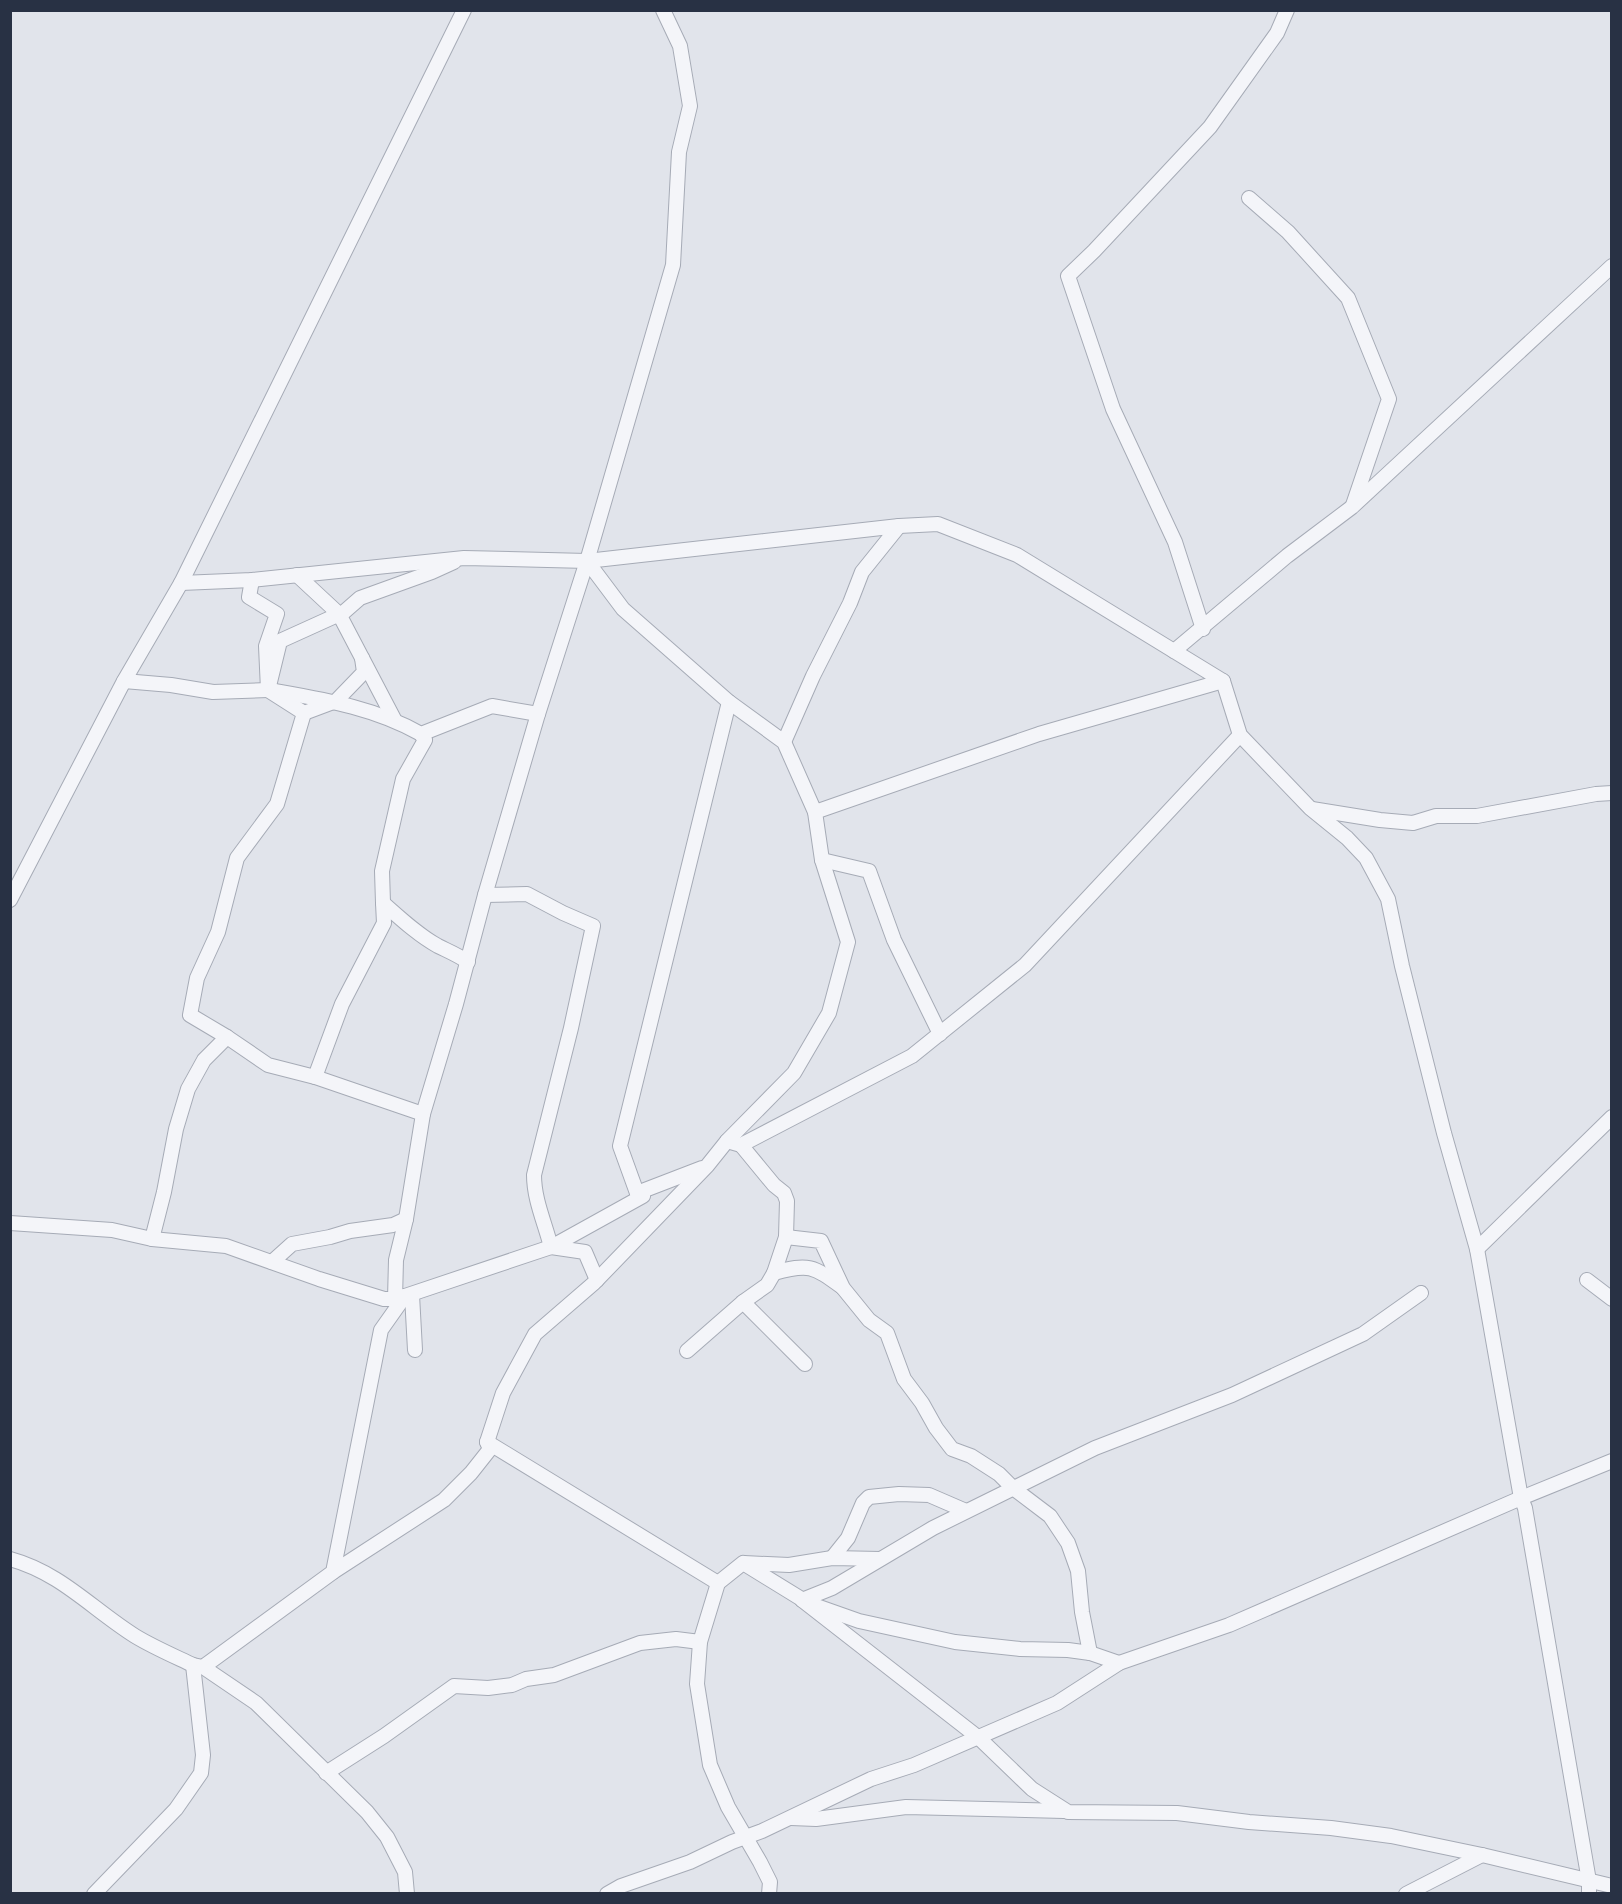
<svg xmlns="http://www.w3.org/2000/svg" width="1622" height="1904" font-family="'PT Sans Narrow',sans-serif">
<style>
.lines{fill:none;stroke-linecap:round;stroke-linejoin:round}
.minor-casing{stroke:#a6abb6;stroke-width:16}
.minor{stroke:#f4f5f9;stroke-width:14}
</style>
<rect width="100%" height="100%" fill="#e1e4eb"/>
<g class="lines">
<g class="minor-casing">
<g id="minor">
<polyline points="1249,198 1288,232 1348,298 1389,399 1353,505"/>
<polyline points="297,575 339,614 394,719"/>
<polyline points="252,580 249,597 277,614 266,646 268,690 304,713 277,804 237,858 218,932 197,978 190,1015 227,1037 268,1065 315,1077 423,1114"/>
<polyline points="181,583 252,580 464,558 587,561 899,526 938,524 1017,555 1223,681 1240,735 1310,808 1347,838 1366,858 1388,899 1402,966 1444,1133 1477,1249 1521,1498 1525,1508 1589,1881 1589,1894"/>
<polyline points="1203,629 1175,542 1113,409 1068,276 1094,251 1210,127 1277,33 1287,10"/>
<polyline points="1174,651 1287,556 1352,507 1612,266"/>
<polyline points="124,681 171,685 213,692 268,690 280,641 344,612 360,598 432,572 454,562"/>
<path d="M275,691C326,700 375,708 421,734L492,706L538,714"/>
<polyline points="304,713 336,701 364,672 362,658"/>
<polyline points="784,742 813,676 850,603 862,572 899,526"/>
<polyline points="1312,809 1380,820 1413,823 1436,816 1477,816 1596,794 1612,793"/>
<polyline points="815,812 1039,734 1223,681"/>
<polyline points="822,860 869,871 894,940 940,1034"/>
<path d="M485,895L527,894L563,913L593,926L571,1028L534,1175C534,1200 545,1223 551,1247L585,1252L597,1280"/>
<polyline points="10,900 124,681 181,583 464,10"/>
<polyline points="383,903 382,871 403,779 425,740 421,734"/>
<path d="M315,1077L342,1004L384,923L383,903C400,918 418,935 438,946C448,951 458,955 468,962"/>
<polyline points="727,1141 741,1145 912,1056 1025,965 1240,735"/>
<polyline points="637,1193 620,1146 729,702"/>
<polyline points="10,1223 112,1230 152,1239 226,1246 319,1279 384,1299 395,1299"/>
<polyline points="786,1237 821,1241 843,1288 869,1320 887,1333 904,1379 922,1403 936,1428 952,1449 971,1456 999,1474 1013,1488 1050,1516 1068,1543 1078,1571 1082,1612 1090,1653"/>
<polyline points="152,1239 164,1192 176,1129 188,1089 204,1060 227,1037"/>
<polyline points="1477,1249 1612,1117"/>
<polyline points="272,1262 292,1244 330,1237 350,1231 393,1225 406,1219"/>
<path d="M774,1273C809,1263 813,1266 842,1287"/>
<polyline points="1587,1280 1612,1299"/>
<polyline points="412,1295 415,1350"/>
<polyline points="405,1296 551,1247 643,1196 637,1193 702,1168"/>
<polyline points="743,1302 805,1364"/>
<polyline points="687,1351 743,1302 767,1285 774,1273 786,1237 787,1201 784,1193 774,1185 741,1145"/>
<polyline points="487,1442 718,1583"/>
<polyline points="832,1558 848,1538 863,1503 869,1497 899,1494 929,1495 966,1511"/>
<path d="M10,1559C61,1573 92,1609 135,1636C153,1647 174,1656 193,1665"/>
<polyline points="744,1563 789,1565 832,1558 880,1559"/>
<polyline points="333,1572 444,1500 471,1473 490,1449 487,1442 503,1393 535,1334 594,1283 707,1166 727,1141 794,1073 829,1013 848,942 822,860 815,812 784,742 729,702 623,609 587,561"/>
<polyline points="802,1600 979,1738 1032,1789 1068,1812 1177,1813 1249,1822 1331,1828 1391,1836 1482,1855 1612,1886"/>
<polyline points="802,1600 832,1588 933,1528 1095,1448 1232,1395 1363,1334 1421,1293"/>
<polyline points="203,1667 256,1703 367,1812 387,1837 405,1872 407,1894"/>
<polyline points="326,1773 384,1736 454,1686 488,1688 512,1685 526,1679 554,1675 640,1643 676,1639 700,1642"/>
<polyline points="791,1818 816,1819 906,1807 1064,1811"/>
<polyline points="94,1894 176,1809 201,1773 203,1755 193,1665 203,1667 333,1572 381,1330 405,1296 395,1299 396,1260 406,1219 423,1114 456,1004 485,895 538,714 587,561 673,265 679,152 690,106 680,46 663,10"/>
<polyline points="607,1894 621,1886 690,1862 732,1842 762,1831 871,1779 914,1765 1057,1703 1119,1663 1229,1625 1521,1498 1612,1461"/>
<polyline points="769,1894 770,1882 760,1862 728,1807 710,1765 697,1684 700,1642 718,1583 743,1563 808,1603 859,1621 955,1642 1020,1649 1068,1650 1090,1653 1119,1663"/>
<polyline points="1406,1894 1482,1855"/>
</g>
</g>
<use href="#minor" class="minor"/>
</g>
<rect width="1622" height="1904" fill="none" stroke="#283144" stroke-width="24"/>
</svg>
